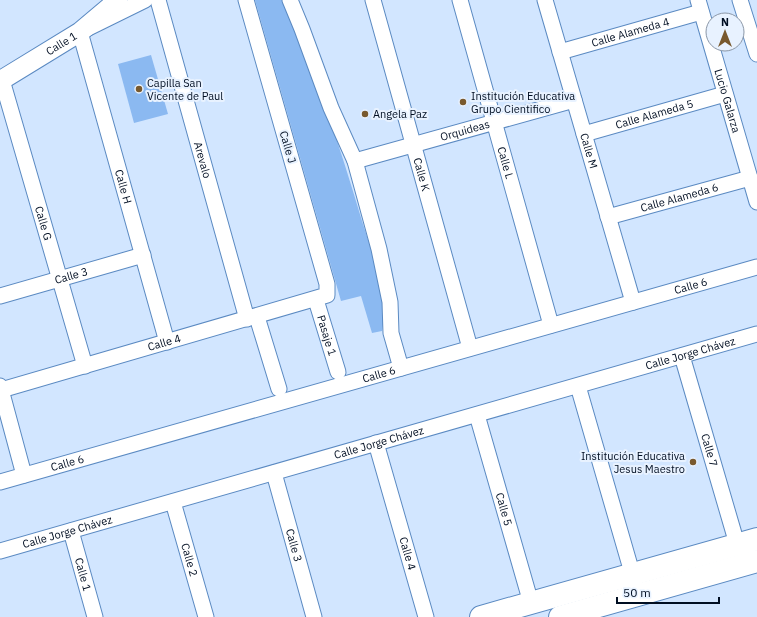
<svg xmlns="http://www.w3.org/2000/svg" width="757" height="617" font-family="'IBM Plex Sans',sans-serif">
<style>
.green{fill:#8bb9f1}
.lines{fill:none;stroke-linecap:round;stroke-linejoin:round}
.minor-casing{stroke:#5b8ac2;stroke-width:17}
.tertiary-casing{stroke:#5b8ac2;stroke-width:21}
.secondary-casing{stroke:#5b8ac2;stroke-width:24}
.minor{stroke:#fff;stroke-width:15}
.tertiary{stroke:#fff;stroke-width:19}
.secondary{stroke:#fff;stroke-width:22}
.poi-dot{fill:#78592e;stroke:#e8f2ff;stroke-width:1.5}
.labels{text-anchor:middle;stroke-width:4;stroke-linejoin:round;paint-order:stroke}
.street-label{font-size:11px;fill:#000e22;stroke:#e8f2ff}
.poi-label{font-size:11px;fill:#000e22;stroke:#e8f2ff;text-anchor:start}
</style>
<rect width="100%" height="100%" fill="#d2e6ff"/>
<g class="green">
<path d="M255,0H284C315,72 340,146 362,221C373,257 389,293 382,331L372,333L361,296L341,301Z"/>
<polygon points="151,55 168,114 134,123 118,64"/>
</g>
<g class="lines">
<g class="minor-casing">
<g id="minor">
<path id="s1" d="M145,0L80,32L167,342"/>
<path id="s2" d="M158,0L247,319"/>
<polyline points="290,0 302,29 331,108 355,161 379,249 390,302 391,333 401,368"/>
<path id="s3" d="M373,0L470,348"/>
<path id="s4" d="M460,0L551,325"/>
<path id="s5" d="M545,0L633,302"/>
<path id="s6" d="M698,0L757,202"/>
<polyline points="740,0 757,54"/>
<path id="s7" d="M560,52L701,12"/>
<path id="s8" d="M2,80L85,366"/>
<path id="s9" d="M584,134L725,94"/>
<path id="s10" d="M355,161L574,100"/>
<path id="s11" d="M608,217L750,178"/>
<path id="s12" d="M0,296L143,255"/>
<path id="s13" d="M316,300L338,372"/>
<polyline points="257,317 279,389"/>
<path id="s14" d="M682,356L737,544"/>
<polyline points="0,386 24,475"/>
<polyline points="578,386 635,583"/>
<path id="s15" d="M1,390L327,295V284L246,0"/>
<path id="s16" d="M477,415L531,603"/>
<path id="s17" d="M376,443L426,617"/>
<path id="s18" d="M274,473L314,617"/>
<path id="s19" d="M0,482L757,267"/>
<path id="s20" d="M173,502L206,617"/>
<path id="s21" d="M71,531L95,617"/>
<path id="s22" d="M0,551L757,334"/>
</g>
</g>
<g class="tertiary-casing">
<g id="tertiary">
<path id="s23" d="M0,81L80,32L118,0"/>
</g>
</g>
<g class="secondary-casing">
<g id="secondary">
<polyline points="481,617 757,539"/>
<polyline points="560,617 757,561"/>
</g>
</g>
<use href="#minor" class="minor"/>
<use href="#tertiary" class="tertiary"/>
<use href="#secondary" class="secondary"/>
</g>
<g class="poi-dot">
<circle cx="139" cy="89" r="4"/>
<circle cx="463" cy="102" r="4"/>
<circle cx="365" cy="114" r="4"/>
<circle cx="693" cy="462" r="4"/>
</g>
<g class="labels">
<g class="street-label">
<text dy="4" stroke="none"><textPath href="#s7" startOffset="73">Calle Alameda 4</textPath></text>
<text dy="4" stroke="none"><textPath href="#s23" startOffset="72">Calle 1</textPath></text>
<text dy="4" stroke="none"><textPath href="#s6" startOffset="105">Lucio Galarza</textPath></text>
<text dy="4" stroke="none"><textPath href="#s9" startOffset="73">Calle Alameda 5</textPath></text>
<text dy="4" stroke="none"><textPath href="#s10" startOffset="114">Orquideas</textPath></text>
<text transform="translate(288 147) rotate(74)" y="4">Calle J</text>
<text dy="4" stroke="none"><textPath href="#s5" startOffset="157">Calle M</textPath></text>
<text dy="4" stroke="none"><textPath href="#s2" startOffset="166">Arevalo</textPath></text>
<text dy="4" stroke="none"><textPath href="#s4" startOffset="169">Calle L</textPath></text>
<text dy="4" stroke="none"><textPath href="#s3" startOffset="181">Calle K</textPath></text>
<text dy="4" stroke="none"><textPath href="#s1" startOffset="233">Calle H</textPath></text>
<text dy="4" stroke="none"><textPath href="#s11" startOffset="74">Calle Alameda 6</textPath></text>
<text dy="4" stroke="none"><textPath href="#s8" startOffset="149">Calle G</textPath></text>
<text dy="4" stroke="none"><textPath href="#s12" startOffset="74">Calle 3</textPath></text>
<text dy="4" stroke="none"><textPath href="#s19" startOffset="718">Calle 6</textPath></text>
<text dy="4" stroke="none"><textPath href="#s13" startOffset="37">Pasaje 1</textPath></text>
<text dy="4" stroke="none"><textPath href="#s15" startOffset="170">Calle 4</textPath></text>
<text dy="4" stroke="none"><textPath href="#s22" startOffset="718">Calle Jorge Chávez</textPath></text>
<text dy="4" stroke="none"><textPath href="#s19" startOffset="394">Calle 6</textPath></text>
<text dy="4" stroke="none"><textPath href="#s22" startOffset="394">Calle Jorge Chávez</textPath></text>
<text dy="4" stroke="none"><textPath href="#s14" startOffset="98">Calle 7</textPath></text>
<text dy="4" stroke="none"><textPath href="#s19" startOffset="70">Calle 6</textPath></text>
<text dy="4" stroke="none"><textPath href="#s16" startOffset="98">Calle 5</textPath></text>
<text dy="4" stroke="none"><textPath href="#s22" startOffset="70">Calle Jorge Chávez</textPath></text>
<text dy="4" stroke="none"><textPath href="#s18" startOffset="75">Calle 3</textPath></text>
<text dy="4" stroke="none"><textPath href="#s17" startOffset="115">Calle 4</textPath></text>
<text dy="4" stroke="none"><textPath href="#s20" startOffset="60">Calle 2</textPath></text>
<text dy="4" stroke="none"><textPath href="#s21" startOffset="45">Calle 1</textPath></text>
</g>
<g class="poi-label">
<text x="147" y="87">Capilla San<tspan x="147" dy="13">Vicente de Paul</tspan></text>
<text x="471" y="100">Institución Educativa<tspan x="471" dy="13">Grupo Cientifico</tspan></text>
<text x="373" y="118">Angela Paz</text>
<text x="685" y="460" text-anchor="end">Institución Educativa<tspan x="685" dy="13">Jesus Maestro</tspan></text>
</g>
</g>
<g transform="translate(725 32)"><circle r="19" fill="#e8f2ff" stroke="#8b97a7"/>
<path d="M0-3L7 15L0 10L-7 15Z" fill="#78592e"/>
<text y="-6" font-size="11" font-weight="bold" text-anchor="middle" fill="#000e22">N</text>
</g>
<path d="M617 597v6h102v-6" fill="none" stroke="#000e22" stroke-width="2"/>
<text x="623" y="597" font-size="12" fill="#000e22" stroke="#e8f2ff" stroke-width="3" paint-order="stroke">50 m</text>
</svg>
